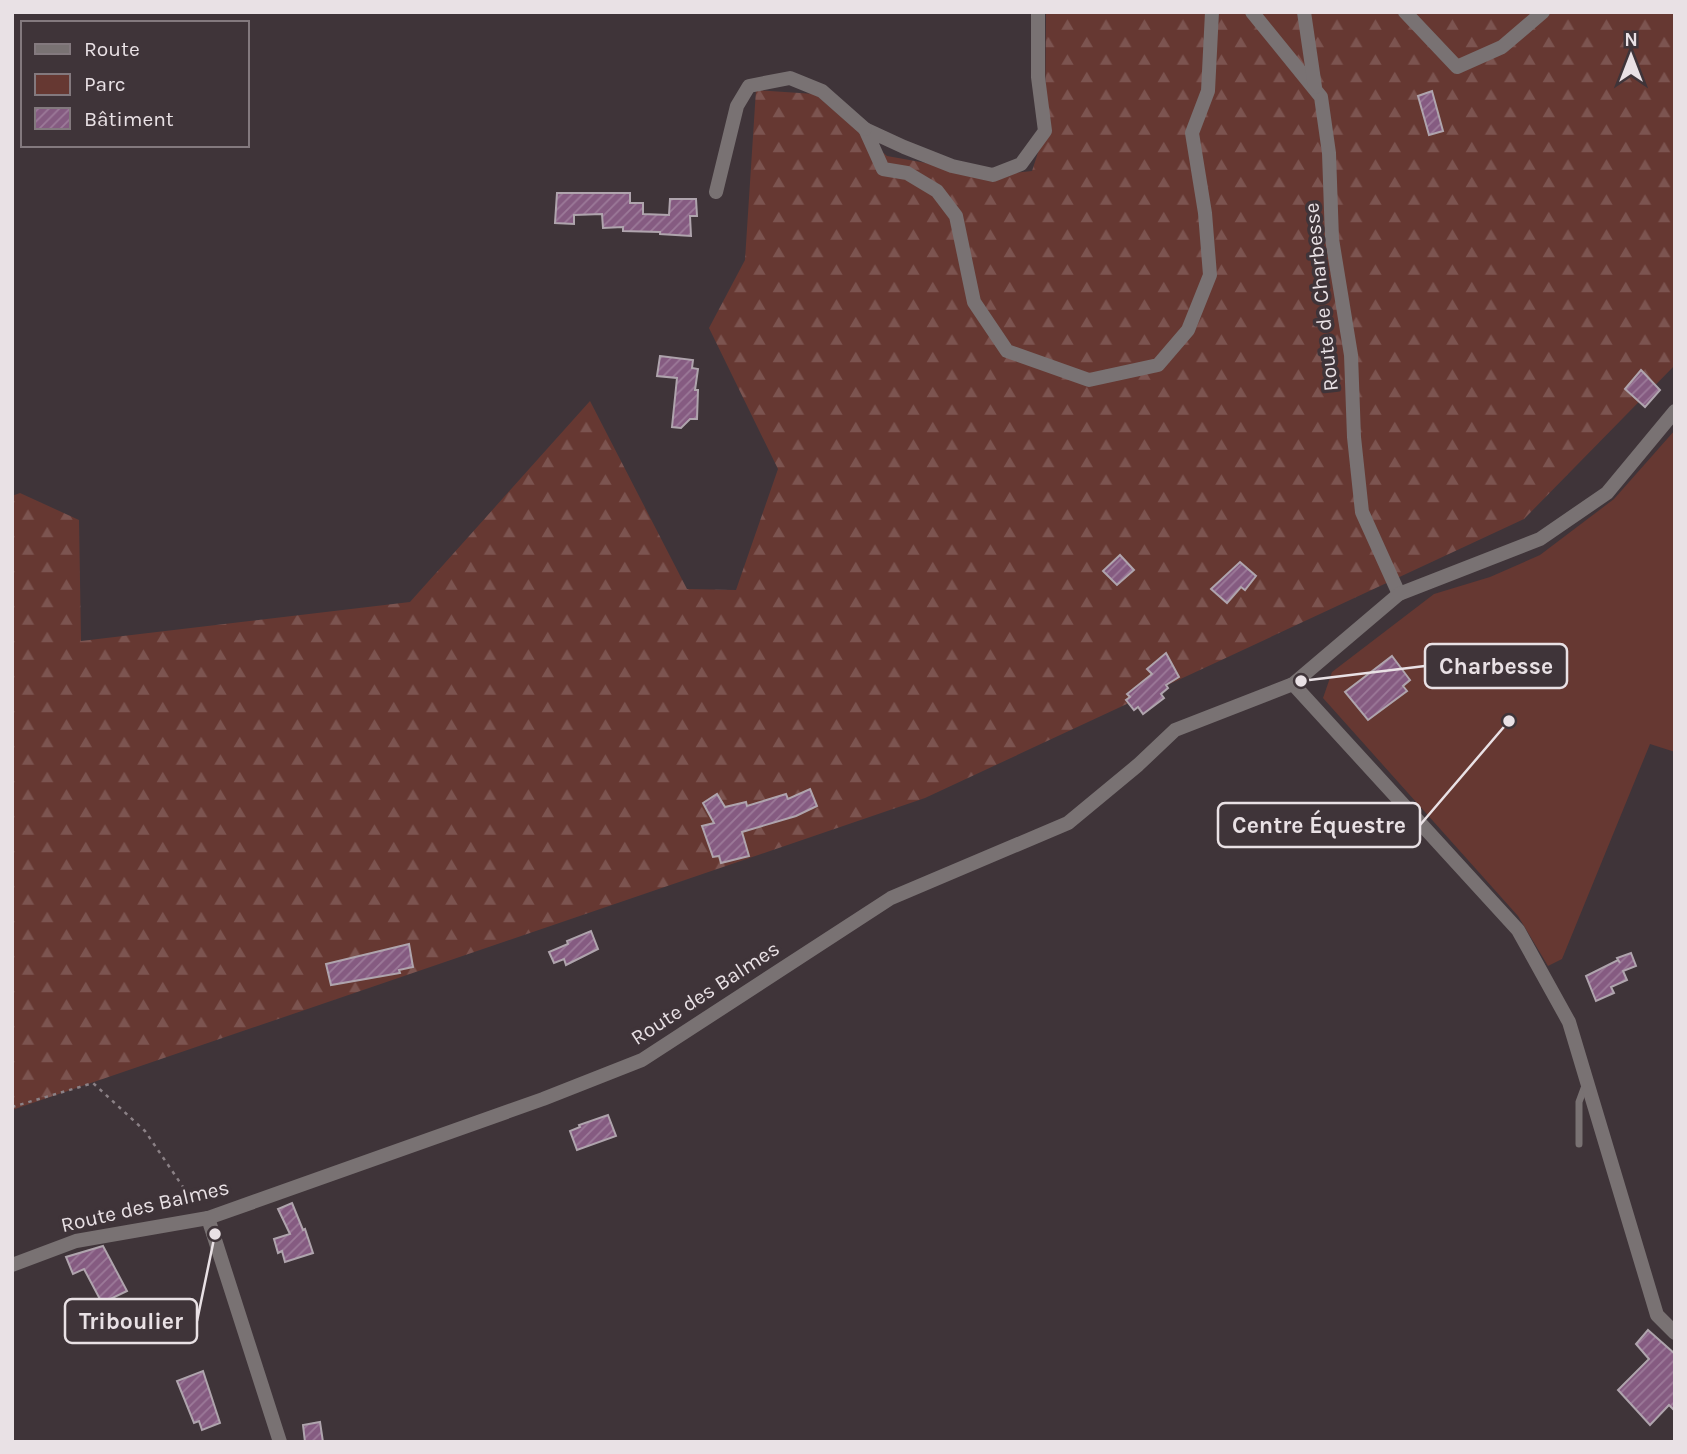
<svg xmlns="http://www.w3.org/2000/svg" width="1687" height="1454" font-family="Karla,sans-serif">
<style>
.forest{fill:url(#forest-firs)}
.park{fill:#663832}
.building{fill:url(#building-hatch);stroke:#afa4ad;stroke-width:2}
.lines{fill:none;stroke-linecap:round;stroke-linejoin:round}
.path{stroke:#8b8186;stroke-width:2.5;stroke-dasharray:3.5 5;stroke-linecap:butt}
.service{stroke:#797273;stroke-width:7}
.minor{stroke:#797273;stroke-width:14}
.labels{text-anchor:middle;stroke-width:7;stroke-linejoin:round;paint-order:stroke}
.street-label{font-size:21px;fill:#e9e1e5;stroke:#3f3439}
.leader{fill:none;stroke:#e9e1e5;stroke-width:2.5}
.callout-dot{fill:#e9e1e5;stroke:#3f3439;stroke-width:2.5}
.callout{fill:#3f3439;stroke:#e9e1e5;stroke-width:2.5}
.callout-label{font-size:23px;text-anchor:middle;font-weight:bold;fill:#e9e1e5}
</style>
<defs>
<pattern id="forest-firs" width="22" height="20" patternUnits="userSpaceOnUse" patternTransform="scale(1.75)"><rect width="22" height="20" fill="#663832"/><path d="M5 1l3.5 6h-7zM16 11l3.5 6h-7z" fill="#7c5450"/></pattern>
<pattern id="building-hatch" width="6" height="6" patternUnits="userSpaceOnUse" patternTransform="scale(1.75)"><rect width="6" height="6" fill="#855b81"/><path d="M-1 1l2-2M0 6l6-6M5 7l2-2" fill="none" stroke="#9c7a99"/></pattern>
</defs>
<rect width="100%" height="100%" fill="#3f3439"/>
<polygon class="forest" points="1046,12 1675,12 1675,365 1524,519 925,798 12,1110 12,496 20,493 79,520 81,641 410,602 590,401 687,589 736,590 778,469 709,328 745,260 756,90 815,94 887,156 993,175 1032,171 1045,131"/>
<polygon class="park" points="1675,430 1675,752 1650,744 1562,959 1548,966 1518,916 1323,698 1332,672 1434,594 1490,577 1540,555 1614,499"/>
<g class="building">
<polygon points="1432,91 1443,131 1429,135 1418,96"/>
<polygon points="557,193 630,193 630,203 643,203 643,214 669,215 670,199 696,199 697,216 690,216 691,236 660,234 660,232 623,231 623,227 603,228 602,214 574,215 574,224 555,223"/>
<polygon points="660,356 693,360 692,368 698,369 695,390 698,390 697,419 690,419 681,428 672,427 677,378 657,376"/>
<polygon points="1641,370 1660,390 1645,407 1625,389"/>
<polygon points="1120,555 1134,570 1117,585 1103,571"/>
<polygon points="1240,562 1256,576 1245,590 1241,587 1227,603 1211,589"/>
<polygon points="1166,653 1179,677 1166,685 1168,688 1161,694 1164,698 1143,714 1138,707 1134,710 1126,700 1130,697 1127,694 1152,674 1147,669"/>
<polygon points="1392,656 1410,680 1403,686 1407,691 1368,720 1345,692"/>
<polygon points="810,789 817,806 796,816 742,832 749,856 721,863 719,856 713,857 702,826 714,823 703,803 717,794 725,807 746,802 747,806 786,794 788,799"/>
<polygon points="591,931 598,949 566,965 564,959 554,963 549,952 568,944 567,941"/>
<polygon points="409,944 413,967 399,970 400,973 331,985 326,964"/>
<polygon points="1631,953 1636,966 1623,971 1627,980 1611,987 1614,993 1596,1001 1586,976 1618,960 1620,963 1617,958"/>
<polygon points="608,1115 616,1136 577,1150 570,1131 580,1127 579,1125"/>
<polygon points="292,1203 303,1230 305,1229 313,1253 285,1262 282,1251 278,1253 274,1239 290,1234 278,1209"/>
<polygon points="103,1246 127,1291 102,1303 84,1269 73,1274 66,1257"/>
<polygon points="1648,1330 1675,1354 1675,1411 1669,1405 1650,1425 1618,1390 1649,1359 1636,1344"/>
<polygon points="203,1371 220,1423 202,1430 199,1421 194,1423 177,1381"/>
<polygon points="320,1422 323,1442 305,1442 303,1425"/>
</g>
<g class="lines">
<polyline class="path" points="12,1107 93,1083 145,1131 196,1206"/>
<polyline class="service" points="1579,1144 1579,1102 1586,1083"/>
<g class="minor">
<polyline points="1038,12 1038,77 1045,131 1021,164 993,175 952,166 904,147 865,129 883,169 907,173 937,191 956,216 974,302 1007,351 1089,380 1158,365 1188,330 1210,275 1205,213 1192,133 1208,91 1212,12"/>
<polyline points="1252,12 1321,97 1329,153 1332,239 1351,355 1354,437 1362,512 1399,594"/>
<polyline points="1304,12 1315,87"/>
<polyline points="1405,12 1457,67 1502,47 1543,12"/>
<polyline points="716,192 737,106 749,86 790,78 822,91 865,129"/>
<polyline points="1293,684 1518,930 1569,1022 1657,1315 1675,1333"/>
<polyline points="208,1218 280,1442"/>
<polyline points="12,1265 76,1241 208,1218 543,1099 642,1060 891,898 1068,823 1138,765 1175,730 1293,684 1399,594 1540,539 1607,493 1675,411"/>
</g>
</g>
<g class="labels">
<g class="street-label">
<text transform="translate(1321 297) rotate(-96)" y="7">Route de Charbesse</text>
<text transform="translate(705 993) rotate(-33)" y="7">Route des Balmes</text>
<text transform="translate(145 1206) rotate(-13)" y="7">Route des Balmes</text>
</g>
</g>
<path class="leader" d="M1301 681L1425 666M1509 721L1420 825M215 1234L197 1321"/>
<g class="callout-dot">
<circle cx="1301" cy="681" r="7"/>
<circle cx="1509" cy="721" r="7"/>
<circle cx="215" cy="1234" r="7"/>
</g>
<g class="callout">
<rect x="1425" y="644" width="142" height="44" rx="7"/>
<rect x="1218" y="803" width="202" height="44" rx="7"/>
<rect x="65" y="1299" width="132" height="44" rx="7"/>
</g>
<g class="callout-label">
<text x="1496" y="674">Charbesse</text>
<text x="1319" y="833">Centre Équestre</text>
<text x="131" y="1329">Triboulier</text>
</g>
<rect width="1687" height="1454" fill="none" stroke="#e9e1e5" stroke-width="28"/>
<rect x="21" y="21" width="228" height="126" fill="#3f3439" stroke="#83797e" stroke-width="2"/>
<rect x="35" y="44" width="35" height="10" fill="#797273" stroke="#83797e" stroke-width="2"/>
<text x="84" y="56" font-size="21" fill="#e9e1e5">Route</text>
<rect x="35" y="74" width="35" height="21" fill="#663832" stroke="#83797e" stroke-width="2"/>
<text x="84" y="91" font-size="21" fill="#e9e1e5">Parc</text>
<rect x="35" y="108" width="35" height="21" fill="url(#building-hatch)" stroke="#83797e" stroke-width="2"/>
<text x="84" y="126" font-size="21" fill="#e9e1e5">Bâtiment</text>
<g transform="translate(1631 56)" stroke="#3f3439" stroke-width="5" paint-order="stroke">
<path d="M0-5L12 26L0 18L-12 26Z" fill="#e9e1e5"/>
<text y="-10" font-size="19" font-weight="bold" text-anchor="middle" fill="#e9e1e5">N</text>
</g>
</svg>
